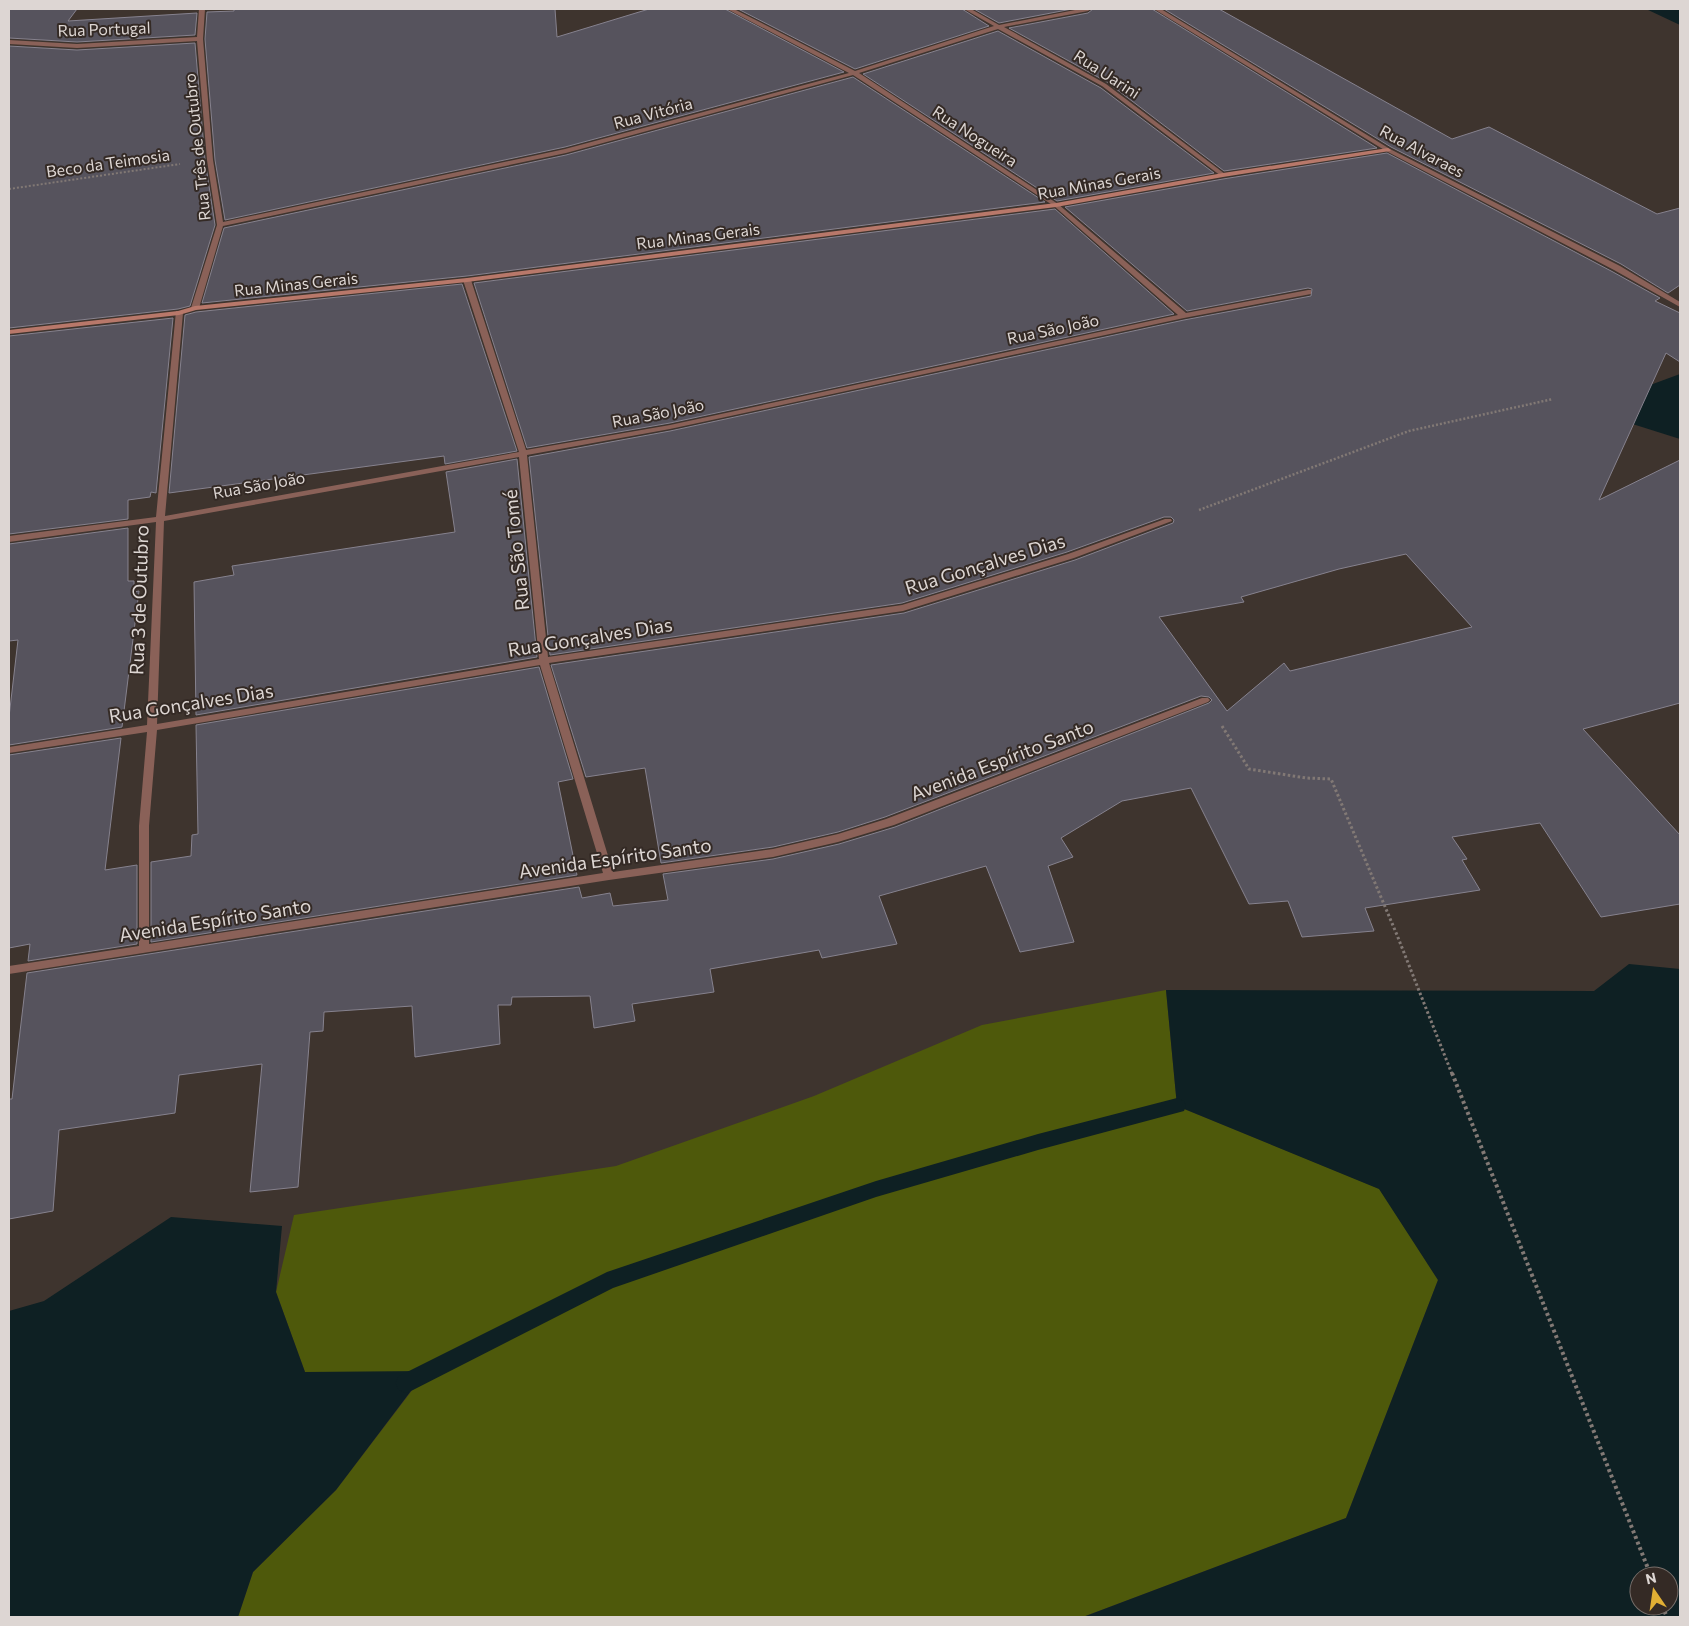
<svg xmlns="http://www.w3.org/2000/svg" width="1689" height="1626" font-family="Commissioner,sans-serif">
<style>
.green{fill:#4e590b}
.water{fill:#0e2023;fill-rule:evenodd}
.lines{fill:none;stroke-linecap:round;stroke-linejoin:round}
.stream{fill:#0e2023;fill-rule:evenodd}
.building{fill:#56535d;stroke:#86828e;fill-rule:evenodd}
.path-far3{stroke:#827975;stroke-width:2;stroke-dasharray:2 2;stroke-linecap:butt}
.path-far2{stroke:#827975;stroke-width:2.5;stroke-dasharray:2 2;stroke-linecap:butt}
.path-far1{stroke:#827975;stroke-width:3;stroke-dasharray:2.5 2.5;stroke-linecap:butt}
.path{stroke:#827975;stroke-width:4;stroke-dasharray:3 3;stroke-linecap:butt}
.street{fill:#8a6158;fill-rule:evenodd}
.secondary{fill:#b8786a;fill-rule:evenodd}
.labels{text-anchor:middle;stroke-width:4;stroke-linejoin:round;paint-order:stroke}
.far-street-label{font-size:16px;fill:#ddd6d3;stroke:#342a25}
.street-label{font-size:19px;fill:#ddd6d3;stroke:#342a25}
</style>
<rect width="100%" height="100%" fill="#3e342e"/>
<polygon class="green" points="1166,990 1177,1106 1380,1189 1438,1280 1346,1518 1083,1617 238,1617 253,1572 336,1490 426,1372 305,1372 276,1292 294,1215 616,1166 814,1096 982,1025"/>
<g class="water">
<polygon points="1646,9 1680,9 1680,25"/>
<polygon points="1680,374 1680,439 1585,409"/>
<path d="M1629,964L1680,969V1617H1083L1346,1518L1438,1280L1379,1189L1177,1106L1166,990L1594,991ZM1639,1576H1669V1606H1639Z"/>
<polygon points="171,1217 282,1226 276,1292 305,1372 426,1371 336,1490 253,1572 238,1617 9,1617 9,1311 44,1301"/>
</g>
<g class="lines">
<polygon class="stream" points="1177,1098 1184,1101 1186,1106 1184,1111 1038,1150 876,1197 613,1288 413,1390 406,1393 399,1390 395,1383 399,1376 607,1272 876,1181 1038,1134"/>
</g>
<g class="building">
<polygon points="9,9 77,9 68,21 197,13 195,35 77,42 9,38"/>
<polygon points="234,9 555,9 557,37 649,9 725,9 844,72 565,147 225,220 215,160 205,39 207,12 234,11"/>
<polygon points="738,9 962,9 989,26 855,69"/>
<polygon points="974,9 1072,9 999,23"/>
<polygon points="1093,9 1152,9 1377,148 1224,171 1107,82 1009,28 1088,13"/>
<polygon points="1164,9 1219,9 1452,139 1489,127 1657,214 1680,208 1680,285 1668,293 1621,264 1391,147"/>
<polygon points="998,31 1101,88 1214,173 1057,201 863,74"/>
<polygon points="195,43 205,160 215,225 190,306 178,309 9,328 9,46 77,50"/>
<polygon points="853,77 1045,202 467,276 202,303 224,228 566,155"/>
<path d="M1387,153L1613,272L1660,298L1655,301L1680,313V362L1666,353L1599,500L1680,460V703L1583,729L1680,835V904L1601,917L1540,823L1452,837L1467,859L1462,860L1480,890L1365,908L1374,931L1302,937L1288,901L1249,904L1191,788L1122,801L1061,838L1073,857L1048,866L1074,942L1020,952L986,866L879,896L897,944L822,958L819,950L710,969L714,992L632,1004L635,1021L594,1028L590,996L512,997L511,1005H498L500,1044L415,1057L412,1006L324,1012L323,1031L310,1032L298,1187L250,1192L262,1064L179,1075L175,1113L59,1130L53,1211L9,1219V1099H12L27,973L579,887L582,898L610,893L613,906L668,900L663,874L773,859L839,844L895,827L1209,703L1212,700L1209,697L1201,696L885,817L838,832L773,847L661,863L645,768L586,777L551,665L904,613L1075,560L1173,523L1174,520L1171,517H1164L1067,552L902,603L550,655L529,457L670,431L1184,320L1311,296L1312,289L1308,288L1187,311L1065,207L1223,179ZM1406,554L1472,627L1290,671L1284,663L1227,711L1159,617L1244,602L1241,597L1339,569Z"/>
<polygon points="1055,209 1174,314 670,423 527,448 474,283"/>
<polygon points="462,284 517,451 445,464 444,456 169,493 185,315 196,312"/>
<polygon points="173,318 156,493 151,492 150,497 128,500 128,519 9,534 9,336"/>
<polygon points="517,459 537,657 196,715 194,582 234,575 232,566 455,532 446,472"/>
<polygon points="128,528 128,581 134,581 134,592 139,591 122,727 9,745 9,717 18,640 9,641 9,544"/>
<polygon points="539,667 573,779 558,782 577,875 151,942 151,862 191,856 192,835 198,834 196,725"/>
<polygon points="121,738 105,870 137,865 137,944 28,961 30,944 9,948 9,755"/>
</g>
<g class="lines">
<polyline class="path-far3" points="9,189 180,164"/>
<polyline class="path-far2" points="1199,510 1409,431 1553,399"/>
<polyline class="path-far1" points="1222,726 1249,769 1306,778 1331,779 1397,935 1452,1074"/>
<g class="path">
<polyline points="1452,1073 1651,1576"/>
<polyline points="1662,1606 1667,1617"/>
</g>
<g class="street">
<path d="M199,9H205L203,39L213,160L223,222L565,149L849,73L727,9H734L855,71L994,26L964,9H971L999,25L1080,9H1091L1088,11L1004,27L1106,84L1225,174V176H1221L1102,86L998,29L859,73L1058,204L1186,313L1308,290H1311V294L1184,318L670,429L527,455L548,657L902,605L1068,554L1165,519H1171L1172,521L1074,558L903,611L549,663L613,872L773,849L838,834L886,819L1202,698H1208L1210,700L1208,702L894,825L838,842L773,857L609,880L9,974V966L139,946V826L147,732L9,753V747L147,725L156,522L9,542V536L156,517L176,311H179L183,313L165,516L519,452L463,280L467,278L471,280L526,450L670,425L1178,315L1054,206L853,75L566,153L223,226L199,308L195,310H192L191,308L217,225L207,160L197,41L77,48L9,44V40L77,44L197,37ZM519,457L539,659L157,724L164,521ZM540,665L603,873L149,944V826L157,730Z"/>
<polygon points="1154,9 1161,9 1390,149 1620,266 1680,302 1680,307 1614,270 1386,151"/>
</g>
<polygon class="secondary" points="1388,148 1391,150 1390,151 1223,177 1056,207 467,282 196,310 179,315 9,334 9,330 178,311 195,306 467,278 1056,203 1223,173"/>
</g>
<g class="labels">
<g class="far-street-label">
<text transform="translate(104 29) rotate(-2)" y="6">Rua Portugal</text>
<text transform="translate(1107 74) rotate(33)" y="6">Rua Uarini</text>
<text transform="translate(653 113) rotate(-15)" y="6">Rua Vitória</text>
<text transform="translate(975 136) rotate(33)" y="6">Rua Nogueira</text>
<text transform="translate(197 147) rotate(-96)" y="6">Rua Três de Outubro</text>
<text transform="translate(1422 151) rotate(28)" y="6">Rua Alvaraes</text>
<text transform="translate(108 163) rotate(-8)" y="6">Beco da Teimosia</text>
<text transform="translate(1099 183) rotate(-10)" y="6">Rua Minas Gerais</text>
<text transform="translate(698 236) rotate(-7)" y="6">Rua Minas Gerais</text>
<text transform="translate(296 284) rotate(-6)" y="6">Rua Minas Gerais</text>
<text transform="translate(1053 329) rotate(-12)" y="6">Rua São João</text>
<text transform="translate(658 413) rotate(-11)" y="6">Rua São João</text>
<text transform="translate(259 485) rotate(-10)" y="6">Rua São João</text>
</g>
<g class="street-label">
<text transform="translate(516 550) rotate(-96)" y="7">Rua São Tomé</text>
<text transform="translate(985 564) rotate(-17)" y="7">Rua Gonçalves Dias</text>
<text transform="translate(139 600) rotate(-88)" y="7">Rua 3 de Outubro</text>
<text transform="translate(590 637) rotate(-9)" y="7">Rua Gonçalves Dias</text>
<text transform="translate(191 703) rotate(-9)" y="7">Rua Gonçalves Dias</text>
<text transform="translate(1002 760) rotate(-21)" y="7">Avenida Espírito Santo</text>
<text transform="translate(615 858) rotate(-8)" y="7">Avenida Espírito Santo</text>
<text transform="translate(215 920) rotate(-9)" y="7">Avenida Espírito Santo</text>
</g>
</g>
<rect width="1689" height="1626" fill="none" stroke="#ddd6d3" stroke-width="20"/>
<g transform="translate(1654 1591) rotate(347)"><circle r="24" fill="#342a25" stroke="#786f6b"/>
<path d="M0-4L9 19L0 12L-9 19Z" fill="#e1af34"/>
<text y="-8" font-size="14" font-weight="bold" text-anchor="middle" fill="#ddd6d3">N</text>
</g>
</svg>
